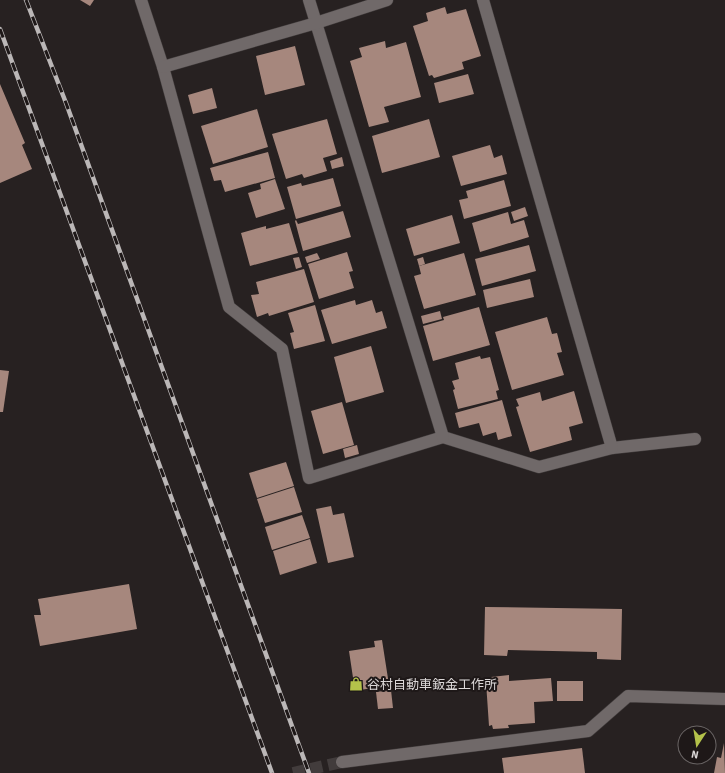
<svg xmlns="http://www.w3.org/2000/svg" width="725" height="773" font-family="'Source Sans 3','Noto Sans JP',sans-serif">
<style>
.building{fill:#a6877d}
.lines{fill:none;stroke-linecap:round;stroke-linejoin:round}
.street-tunnel{stroke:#423c3c;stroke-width:12;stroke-dasharray:12 6;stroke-linecap:butt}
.street-casing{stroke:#413c3c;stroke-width:13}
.street{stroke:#706969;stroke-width:12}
.rail-casing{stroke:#bbb7b7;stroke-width:4.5}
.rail{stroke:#1e1818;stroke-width:3;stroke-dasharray:9;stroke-linecap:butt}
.labels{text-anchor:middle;stroke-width:4;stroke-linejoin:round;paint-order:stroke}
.poi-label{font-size:13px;fill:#dcd8d8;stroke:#1e1818;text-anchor:start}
</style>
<rect width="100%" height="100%" fill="#272121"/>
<g class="building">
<polygon points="80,0 94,0 90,6"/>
<polygon points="445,7 447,14 466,9 481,56 462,62 464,69 434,78 432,75 429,76 413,26 428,21 426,13"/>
<polygon points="385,41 386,48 406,42 421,97 384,107 389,122 369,127 350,61 362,57 359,48"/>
<polygon points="295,46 305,85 265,95 256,56"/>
<polygon points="468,74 474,94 439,103 434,83"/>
<polygon points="0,84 25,143 22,145 32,169 0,183"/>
<polygon points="212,88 217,108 193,114 188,95"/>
<polygon points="257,109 268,147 213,164 201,126"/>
<polygon points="327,119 337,154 323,158 327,171 304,178 302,174 286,179 272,134"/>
<polygon points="429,119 440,157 382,173 372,136"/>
<polygon points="490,145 494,158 502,155 507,174 461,186 452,156"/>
<polygon points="268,152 275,178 225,192 221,180 214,181 210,168"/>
<polygon points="342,157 344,166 332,169 330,161"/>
<polygon points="333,178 341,206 296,219 287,187 301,183 302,186"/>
<polygon points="275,179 285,209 256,218 248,193 261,189 260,184"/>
<polygon points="504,180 511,206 464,219 459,200 468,198 466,191"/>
<polygon points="525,207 528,216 514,221 511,212"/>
<polygon points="343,211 351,237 303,251 295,221 296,220 298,224"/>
<polygon points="508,212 511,224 524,220 529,237 480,252 472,223"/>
<polygon points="452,215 460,243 414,256 406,229"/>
<polygon points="289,223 298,253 250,266 241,233 266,226 266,229"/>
<polygon points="529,245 536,271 482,286 475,259"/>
<polygon points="347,252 353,271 349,272 354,288 319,299 308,264"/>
<polygon points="317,253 320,259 307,263 305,257"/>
<polygon points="464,253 476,295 424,309 414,276 421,274 419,266"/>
<polygon points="299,257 302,267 296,269 293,258"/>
<polygon points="423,257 425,264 419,266 417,259"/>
<polygon points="304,269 314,302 269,316 268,313 257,317 251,295 259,294 256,282"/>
<polygon points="530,279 534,297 487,308 483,290"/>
<polygon points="355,300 356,305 372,300 376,313 382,311 387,328 332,344 321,310"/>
<polygon points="315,305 325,341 294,349 290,333 294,332 288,313"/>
<polygon points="479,307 490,345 433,361 423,326 444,320 443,317"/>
<polygon points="440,311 442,319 423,324 421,316"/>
<polygon points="547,317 552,334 557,333 562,352 557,353 564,375 512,390 495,332"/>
<polygon points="371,346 384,392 346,403 334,357"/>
<polygon points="480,356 481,359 490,357 499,390 496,391 498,399 458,409 453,390 455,389 452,381 459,379 455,363"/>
<polygon points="0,370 9,371 3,412 0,412"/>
<polygon points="574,391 583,423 569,427 572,440 530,452 516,407 519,406 516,399 540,392 542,401"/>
<polygon points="502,400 512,436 498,440 496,432 483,436 479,423 459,428 455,413"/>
<polygon points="342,402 354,445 323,454 311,411"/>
<polygon points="357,445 359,454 345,458 343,449"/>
<polygon points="286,462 294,486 257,498 249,473"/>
<polygon points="294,487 302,512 265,523 257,499"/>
<polygon points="331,506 333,515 344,513 354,557 328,563 316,509"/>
<polygon points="302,515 310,538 272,550 265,527"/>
<polygon points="310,539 317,563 280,575 273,551"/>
<polygon points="129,584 137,629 40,646 34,615 41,615 38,599"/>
<polygon points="485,607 622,609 621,660 597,659 597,652 508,650 507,656 484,655"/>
<polygon points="382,640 389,685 355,691 349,651 375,647 374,641"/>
<polygon points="509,675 509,681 551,678 553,701 534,702 535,723 508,725 509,728 493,729 492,725 489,726 486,682 492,681 491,677"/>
<rect x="557" y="681" width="26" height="20"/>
<polygon points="391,690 393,708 378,709 376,692"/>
<polygon points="724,743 725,773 714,773 717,757 721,758"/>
<polygon points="582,748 585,773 504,773 502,758"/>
</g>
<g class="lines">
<polyline class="street-tunnel" points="293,773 342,762"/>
<g class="street-casing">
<g id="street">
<polyline points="141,0 163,67 229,307 282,349 309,478 443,437 539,467 612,448 695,439"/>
<polyline points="309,0 443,437"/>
<polyline points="483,0 612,448"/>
<polyline points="163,67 316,23 387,0"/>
<polyline points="342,762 588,731 628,696 725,699"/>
</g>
</g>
<use href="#street" class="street"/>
<g class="rail-casing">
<g id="rail">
<polyline points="26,0 66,103 309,773"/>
<polyline points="0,29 272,773"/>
</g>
</g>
<use href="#rail" class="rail"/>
</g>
<defs>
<g id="shop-bare" transform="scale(1.08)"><path d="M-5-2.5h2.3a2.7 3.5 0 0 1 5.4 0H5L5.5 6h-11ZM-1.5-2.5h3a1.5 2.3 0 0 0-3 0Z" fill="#b4c24a" stroke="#1e1818" stroke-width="2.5" paint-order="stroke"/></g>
</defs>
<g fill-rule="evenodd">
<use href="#shop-bare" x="356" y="684"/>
</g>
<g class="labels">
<g class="poi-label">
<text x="367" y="689">谷村自動車鈑金工作所</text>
</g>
</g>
<g transform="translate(697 745) rotate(192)"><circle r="19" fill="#1e1818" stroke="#6a6565"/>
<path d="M0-3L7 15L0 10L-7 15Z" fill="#b4c24a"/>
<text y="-6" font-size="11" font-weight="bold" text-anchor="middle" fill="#dcd8d8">N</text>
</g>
</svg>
